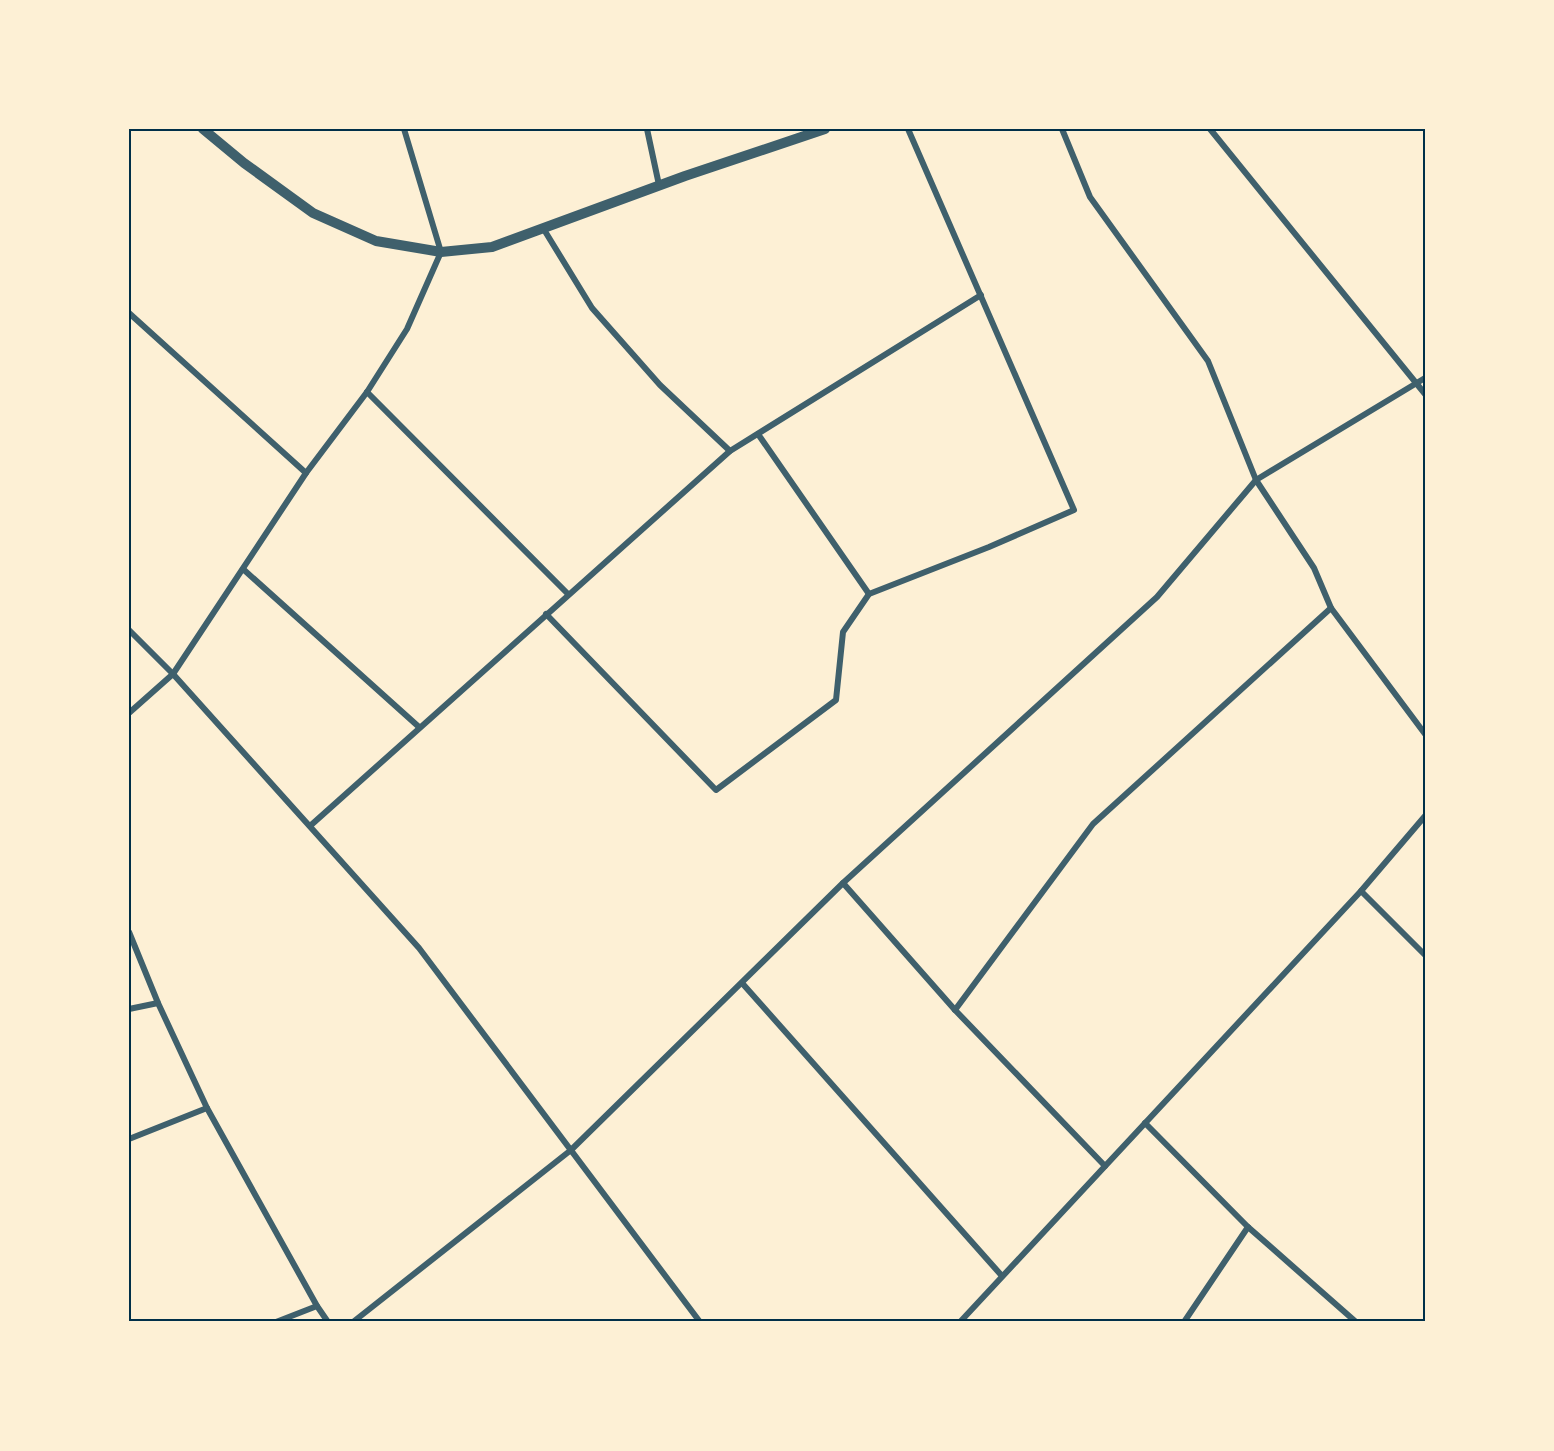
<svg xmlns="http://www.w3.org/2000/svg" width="1554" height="1451" font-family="Overpass,sans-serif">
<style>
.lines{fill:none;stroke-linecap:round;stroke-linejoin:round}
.minor{stroke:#3f606c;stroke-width:6}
.tertiary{stroke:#3f606c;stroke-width:10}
.neatline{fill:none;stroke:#003049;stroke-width:2}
</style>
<rect width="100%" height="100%" fill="#fdf0d5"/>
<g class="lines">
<g class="minor">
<polyline points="647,129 659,185"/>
<polyline points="1062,129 1090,197 1208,361 1256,480 1314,568 1331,608 1425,734"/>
<polyline points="1210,129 1425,394"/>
<polyline points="543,228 592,308 660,385 730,451"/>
<polyline points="129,313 306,473"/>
<polyline points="367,392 568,594"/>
<polyline points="758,434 869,594"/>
<polyline points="243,569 419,727"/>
<polyline points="546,614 716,790 836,700 843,632 869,594 989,547 1074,510 908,129"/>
<polyline points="129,630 173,674 419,948 700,1322"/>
<polyline points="129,713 173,674 306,473 367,392 407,329 441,252 404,129"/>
<polyline points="310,826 730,451 981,295"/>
<polyline points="843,883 955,1010 1105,1166"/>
<polyline points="1361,891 1425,955"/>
<polyline points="129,932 158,1003 207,1108 317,1306 328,1322"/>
<polyline points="742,983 1002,1276"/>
<polyline points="129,1009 158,1003"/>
<polyline points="955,1010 1093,824 1331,608"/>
<polyline points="1145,1123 1248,1227 1356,1322"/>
<polyline points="129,1139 207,1108"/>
<polyline points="276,1322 317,1306"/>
<polyline points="353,1322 571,1150 843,883 1157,597 1256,480 1425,378"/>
<polyline points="960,1322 1361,891 1425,816"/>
<polyline points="1184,1322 1248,1227"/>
</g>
<polyline class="tertiary" points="203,129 244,163 313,213 376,241 441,252 492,247 685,176 825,129"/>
</g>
<rect width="1554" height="1451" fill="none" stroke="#fdf0d5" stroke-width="261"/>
<rect x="130" y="130" width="1294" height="1190" class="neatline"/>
</svg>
